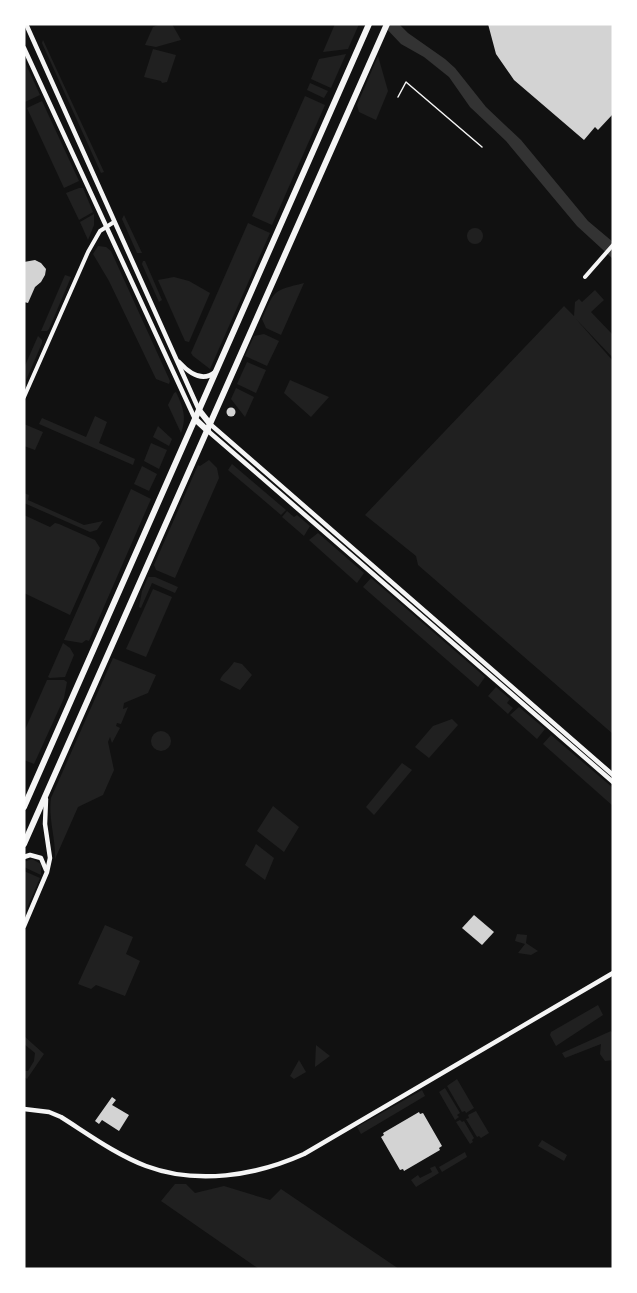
<svg xmlns="http://www.w3.org/2000/svg" width="637" height="1293" font-family="'Fira Sans',sans-serif">
<style>
.green{fill:#202020}
.water{fill:#333}
.building{fill:#d3d3d3}
.lines{fill:none;stroke-linecap:round;stroke-linejoin:round}
.path{stroke:#f5f5f5;stroke-width:1.5}
.minor{stroke:#f5f5f5;stroke-width:4}
.tertiary{stroke:#f5f5f5;stroke-width:4.5}
.primary{stroke:#f5f5f5;stroke-width:6}
</style>
<rect width="100%" height="100%" fill="#111"/>
<g class="green">
<polygon points="160,24 172,24 181,40 156,47 145,45 153,27"/>
<polygon points="335,24 359,24 348,49 323,52"/>
<polygon points="43,40 104,172 101,173 42,43"/>
<polygon points="153,49 176,55 167,82 162,83 161,81 144,77"/>
<polygon points="346,54 331,88 311,79 319,59"/>
<polygon points="378,56 388,91 376,120 359,112 357,105"/>
<polygon points="24,60 40,95 25,102 24,100"/>
<polygon points="310,83 328,91 324,98 307,90"/>
<polygon points="305,96 325,105 272,225 252,216"/>
<polygon points="42,101 79,181 64,188 27,108"/>
<polygon points="79,188 83,188 93,212 79,220 66,193"/>
<polygon points="94,214 94,225 88,240 80,222"/>
<polygon points="124,215 142,253 137,253 122,219"/>
<polygon points="248,223 270,233 210,369 193,356 191,353"/>
<circle cx="475" cy="236" r="8"/>
<polygon points="98,246 106,247 111,251 170,381 169,384 156,379 109,281 93,254"/>
<polygon points="143,261 145,261 162,300 159,302 142,264"/>
<polygon points="65,275 71,277 49,329 47,331 41,331"/>
<polygon points="174,277 189,281 210,293 189,342 185,341 158,280"/>
<path d="M304,283L281,335L266,328L262,319C275,289 273,291 304,283Z"/>
<polygon points="595,290 604,300 591,312 613,335 613,358 576,319 613,361 613,734 418,565 416,556 365,515 564,306 574,316 575,302 579,299 582,302"/>
<polygon points="264,334 279,341 267,366 245,356 254,336"/>
<polygon points="38,336 42,340 42,343 24,385 24,368"/>
<polygon points="247,362 266,370 256,393 237,384"/>
<polygon points="290,380 329,397 311,417 284,393"/>
<polygon points="236,388 254,397 245,417 231,399"/>
<path d="M176,392C183,407 187,417 181,433L168,405L174,393Z"/>
<polygon points="95,416 107,422 99,443 135,459 133,465 39,424 42,418 86,437"/>
<polygon points="24,424 43,432 35,450 24,446"/>
<polygon points="158,426 172,439 169,446 153,437"/>
<polygon points="151,443 167,450 159,469 144,461"/>
<polygon points="209,460 217,468 219,478 175,578 156,570 154,565 198,465 200,466"/>
<polygon points="232,464 286,510 281,515 228,470"/>
<polygon points="142,466 157,474 149,491 134,484"/>
<polygon points="131,489 151,499 89,641 86,640 82,643 64,640"/>
<polygon points="24,493 29,495 28,500 84,525 103,521 97,530 90,532 24,503"/>
<polygon points="287,511 294,517 297,515 310,526 304,536 282,517"/>
<polygon points="24,515 50,527 55,523 59,524 95,540 100,548 70,615 24,593"/>
<polygon points="318,533 364,573 357,583 309,540"/>
<polygon points="148,577 155,577 178,587 175,593 152,583 141,608 139,607 142,591"/>
<polygon points="371,578 485,677 478,687 363,587"/>
<polygon points="153,589 172,597 146,657 126,649"/>
<polygon points="63,643 70,648 74,655 65,677 50,678 48,677"/>
<path d="M113,658L156,675L148,693L124,703L123,709L128,707L121,724L117,723L116,726L120,728L112,743L110,737L108,742L114,770L103,795L78,807L55,859C56,838 48,819 51,798Z"/>
<path d="M234,662L242,664L252,675L240,690L220,680C222,674 229,670 234,662Z"/>
<polygon points="47,680 64,680 67,682 64,698 34,764 24,760 24,732"/>
<polygon points="496,687 510,699 507,703 513,708 508,714 488,696"/>
<polygon points="519,707 545,729 537,739 510,715"/>
<polygon points="452,719 458,725 429,758 415,747 433,726"/>
<circle cx="161" cy="741" r="10"/>
<polygon points="551,735 613,788 613,806 543,744"/>
<polygon points="402,763 412,770 374,815 366,807"/>
<polygon points="273,806 299,827 284,852 257,831"/>
<polygon points="256,844 274,858 265,880 245,865"/>
<polygon points="32,859 41,864 41,875 24,867 24,862"/>
<polygon points="24,871 40,878 24,915"/>
<polygon points="105,925 133,937 126,954 140,961 125,996 96,985 91,989 78,984"/>
<polygon points="517,934 527,935 526,943 538,951 531,955 518,953 525,944 515,941"/>
<polygon points="598,1005 603,1015 556,1046 550,1035 551,1032"/>
<polygon points="611,1031 613,1034 613,1060 605,1061 600,1054 601,1044 565,1058 562,1053"/>
<polygon points="24,1036 44,1054 27,1079 24,1077 24,1071 28,1071 34,1061 35,1053 24,1044"/>
<polygon points="316,1045 330,1056 315,1067"/>
<polygon points="299,1060 306,1072 294,1079 290,1076"/>
<polygon points="457,1079 474,1108 466,1113 465,1111 462,1112 447,1086"/>
<polygon points="445,1088 460,1113 457,1115 459,1117 455,1120 439,1092"/>
<polygon points="422,1090 425,1096 361,1134 357,1127"/>
<polygon points="476,1111 489,1133 481,1138 479,1136 477,1137 466,1119 469,1118 468,1115"/>
<polygon points="460,1120 462,1122 464,1121 474,1138 472,1140 473,1142 470,1144 456,1122"/>
<polygon points="542,1140 567,1155 564,1161 538,1146"/>
<polygon points="465,1152 467,1157 442,1172 439,1167"/>
<polygon points="435,1166 439,1173 416,1187 411,1180 418,1175 420,1178 432,1172 430,1168"/>
<polygon points="175,1184 186,1184 195,1193 224,1186 270,1200 281,1189 399,1269 259,1269 161,1201"/>
</g>
<polygon class="water" points="382,24 399,24 408,33 445,59 455,68 486,107 521,140 588,221 613,242 613,259 577,226 506,141 470,107 449,77 424,57 401,44"/>
<g class="building">
<polygon points="488,24 613,24 613,114 598,130 595,127 584,140 514,80 496,54"/>
<polygon points="35,260 41,263 46,269 45,275 41,282 35,287 28,303 24,302 24,262"/>
<circle cx="231" cy="412" r="4.5"/>
<polygon points="474,915 494,932 482,945 462,928"/>
<polygon points="112,1097 116,1100 112,1105 129,1115 119,1131 102,1120 99,1124 95,1121"/>
<polygon points="419,1112 420,1114 423,1113 442,1146 439,1148 440,1150 404,1171 403,1169 400,1170 381,1137 384,1135 383,1133"/>
</g>
<g class="lines">
<polyline class="path" points="398,97 406,82 482,147"/>
<g class="minor">
<polyline points="585,277 613,245"/>
<polyline points="24,397 88,252 100,231 114,222"/>
</g>
<g class="tertiary">
<polyline points="26,24 199,410"/>
<polyline points="24,48 195,419"/>
<path d="M179,362C189,373 202,383 215,372"/>
<polyline points="210,424 613,775"/>
<polyline points="208,431 613,782"/>
<polyline points="24,857 30,855 41,858 46,870"/>
<polyline points="24,926 47,872 50,858 45,824 46,799"/>
<path d="M24,1109L49,1112L61,1117C88,1134 115,1154 146,1166C197,1185 255,1176 304,1154L613,973"/>
</g>
<g class="primary">
<polyline points="199,410 210,424"/>
<polyline points="195,419 208,431"/>
<polyline points="24,807 369,24"/>
<polyline points="24,844 387,24"/>
</g>
</g>
<rect width="637" height="1293" fill="none" stroke="#ffffff" stroke-width="51"/>
</svg>
